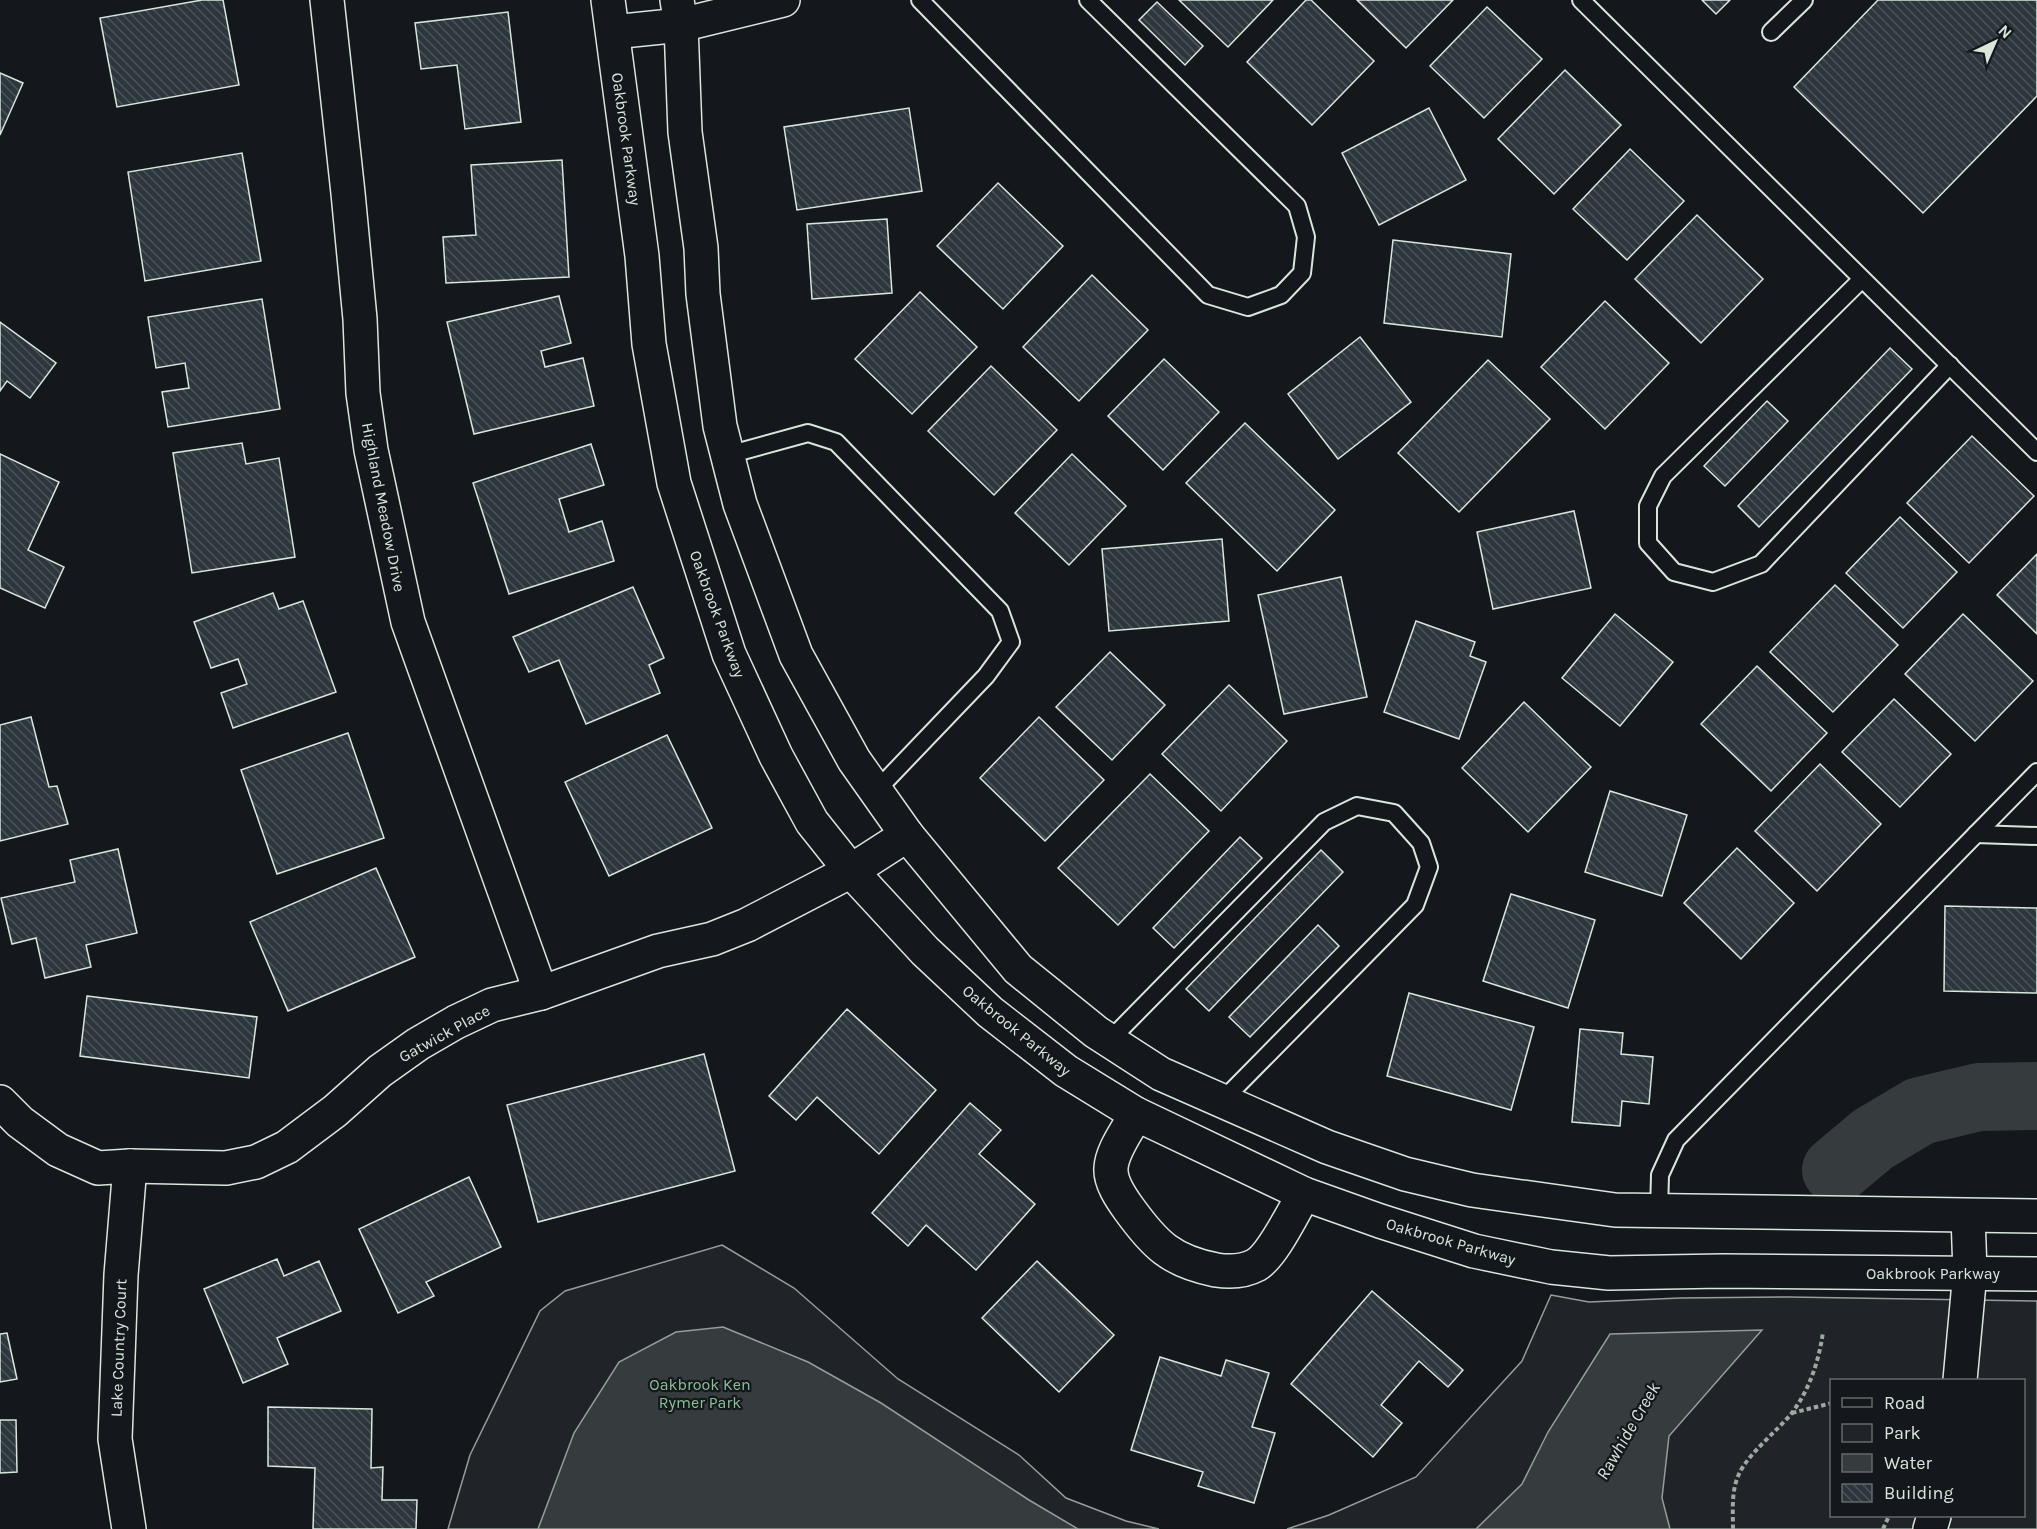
<svg xmlns="http://www.w3.org/2000/svg" width="2037" height="1529" font-family="Karla,sans-serif">
<style>
.park{fill:#202428;stroke:#939e99;stroke-width:1.5;fill-rule:evenodd}
.water{fill:#363b3e;stroke:#939e99;stroke-width:1.5}
.lines{fill:none;stroke-linecap:round;stroke-linejoin:round}
.river{stroke:#363b3e;stroke-width:68}
.building{fill:url(#building-back-hatch);stroke:#d8e6dc;stroke-width:1.5}
.service-casing{stroke:#d8e6dc;stroke-width:20}
.minor-casing{stroke:#d8e6dc;stroke-width:36}
.tertiary-casing{stroke:#d8e6dc;stroke-width:36}
.path{stroke:#9da8a2;stroke-width:4;stroke-dasharray:4.5 3;stroke-linecap:butt}
.service{stroke:#14181c;stroke-width:16}
.minor{stroke:#14181c;stroke-width:33}
.tertiary{stroke:#14181c;stroke-width:33}
.labels{text-anchor:middle;stroke-width:4.5;stroke-linejoin:round;paint-order:stroke}
.street-label{font-size:16px;fill:#d8e6dc;stroke:#14181c}
.park-label{font-size:16px;fill:#8ac095;stroke:#14181c}
.water-label{font-size:18px;font-style:italic;fill:#d8e6dc;stroke:#14181c}
</style>
<defs>
<pattern id="building-back-hatch" width="6" height="6" patternUnits="userSpaceOnUse" patternTransform="scale(1.5)"><rect width="6" height="6" fill="#2c363c"/><path d="M-1 5l2 2M0 0l6 6M5-1l2 2" fill="none" stroke="#4a5358"/></pattern>
</defs>
<rect width="100%" height="100%" fill="#14181c"/>
<g class="park">
<polygon points="722,1245 794,1288 898,1379 1019,1455 1066,1498 1126,1521 1159,1529 448,1529 470,1455 540,1311 565,1291"/>
<path d="M1551,1295L1589,1302L1680,1298L1790,1297L2037,1301V1529H1287L1329,1515L1416,1477L1522,1361ZM1832,1380H2024V1516H1832Z"/>
</g>
<g class="water">
<polygon points="723,1327 808,1362 881,1403 1029,1500 1078,1529 538,1529 574,1433 619,1362 676,1332"/>
<polygon points="1762,1330 1669,1436 1662,1498 1670,1529 1476,1529 1522,1484 1548,1432 1610,1334"/>
</g>
<g class="lines">
<polyline class="river" points="1836,1170 1873,1139 1920,1111 1979,1097 2037,1096"/>
</g>
<g class="building">
<polygon points="202,0 223,0 239,85 117,107 100,18"/>
<polygon points="1179,0 1273,0 1228,47"/>
<polygon points="1306,0 1311,0 1374,61 1312,125 1247,62"/>
<polygon points="1357,0 1453,0 1406,48"/>
<polygon points="1702,0 1730,0 1716,14"/>
<polygon points="1878,0 2037,0 2037,96 1923,213 1794,87"/>
<polygon points="1157,2 1203,46 1185,65 1139,20"/>
<polygon points="1487,7 1542,59 1484,118 1430,66"/>
<polygon points="508,12 521,122 465,129 457,65 421,69 415,23"/>
<polygon points="1565,70 1621,125 1554,194 1498,139"/>
<polygon points="0,73 23,83 0,135"/>
<polygon points="909,108 922,191 797,210 784,127"/>
<polygon points="1429,108 1466,180 1379,225 1342,153"/>
<polygon points="1630,149 1684,201 1627,260 1573,209"/>
<polygon points="242,153 261,261 145,281 128,172"/>
<polygon points="562,160 569,277 446,283 443,237 476,235 471,165"/>
<polygon points="998,183 1063,246 1003,309 937,246"/>
<polygon points="1697,215 1763,279 1701,343 1635,279"/>
<polygon points="887,219 892,293 812,299 807,224"/>
<polygon points="1393,240 1511,254 1502,337 1384,323"/>
<polygon points="1092,275 1148,330 1079,401 1023,347"/>
<polygon points="920,292 977,347 912,414 855,359"/>
<polygon points="559,296 571,343 541,351 545,367 583,358 594,406 474,434 447,322"/>
<polygon points="262,299 280,409 168,427 162,392 189,388 185,363 156,368 148,317"/>
<polygon points="1605,301 1669,363 1605,429 1541,367"/>
<polygon points="0,322 56,363 30,398 7,381 0,391"/>
<polygon points="1360,337 1411,402 1338,459 1288,394"/>
<polygon points="1890,348 1912,369 1759,527 1738,506"/>
<polygon points="1164,359 1219,412 1163,470 1108,416"/>
<polygon points="1488,360 1550,419 1459,512 1398,453"/>
<polygon points="991,366 1057,430 994,495 928,431"/>
<polygon points="1767,401 1788,421 1725,486 1704,466"/>
<polygon points="1245,423 1335,510 1277,571 1186,483"/>
<polygon points="1972,436 2034,496 1969,563 1907,503"/>
<polygon points="242,443 246,464 279,458 295,557 192,573 173,453"/>
<polygon points="591,444 604,485 559,499 569,532 602,521 614,561 509,594 473,483"/>
<polygon points="0,454 59,482 28,550 64,567 45,608 0,588"/>
<polygon points="1072,454 1126,506 1069,565 1015,513"/>
<polygon points="1574,511 1591,588 1493,609 1477,532"/>
<polygon points="1900,517 1957,572 1903,628 1846,573"/>
<polygon points="1222,539 1229,621 1109,631 1102,549"/>
<polygon points="2037,554 2037,634 1997,595"/>
<polygon points="1341,577 1367,697 1284,714 1258,595"/>
<polygon points="1835,585 1898,645 1833,712 1770,652"/>
<polygon points="633,587 664,658 649,665 660,693 586,724 559,660 529,672 513,637"/>
<polygon points="273,593 279,609 303,601 336,692 233,728 221,693 247,684 238,659 211,668 194,622"/>
<polygon points="1615,614 1673,662 1620,726 1562,678"/>
<polygon points="1963,614 2033,681 1975,741 1905,674"/>
<polygon points="1416,621 1475,642 1470,656 1486,662 1459,739 1384,712"/>
<polygon points="1110,652 1165,705 1112,760 1056,707"/>
<polygon points="1757,666 1827,733 1771,791 1701,724"/>
<polygon points="1229,685 1287,741 1221,811 1162,754"/>
<polygon points="1894,699 1951,754 1900,807 1842,752"/>
<polygon points="1524,702 1591,767 1528,832 1462,768"/>
<polygon points="31,717 49,787 57,786 68,824 0,841 0,725"/>
<polygon points="1039,717 1104,780 1045,841 980,778"/>
<polygon points="348,733 384,838 277,874 241,770"/>
<polygon points="667,735 712,828 609,876 565,782"/>
<polygon points="1820,764 1881,824 1817,891 1755,831"/>
<polygon points="1150,774 1209,831 1118,925 1058,868"/>
<polygon points="1610,791 1687,815 1662,896 1585,872"/>
<polygon points="1240,837 1262,858 1174,948 1153,928"/>
<polygon points="1737,848 1794,903 1741,959 1684,903"/>
<polygon points="118,849 137,933 86,945 91,967 45,978 36,938 12,944 1,898 75,882 70,860"/>
<polygon points="1321,850 1343,872 1209,1011 1186,989"/>
<polygon points="376,868 415,957 288,1011 250,922"/>
<polygon points="1511,894 1595,920 1568,1008 1483,981"/>
<polygon points="1945,906 2037,908 2037,993 1944,991"/>
<polygon points="1318,925 1339,946 1250,1037 1229,1017"/>
<polygon points="1409,993 1534,1027 1511,1110 1387,1076"/>
<polygon points="87,996 257,1017 249,1078 80,1056"/>
<polygon points="847,1009 936,1090 879,1154 817,1097 796,1120 769,1096"/>
<polygon points="1580,1029 1623,1033 1621,1054 1653,1057 1649,1104 1622,1101 1620,1126 1572,1122"/>
<polygon points="704,1054 735,1171 538,1222 507,1105"/>
<polygon points="970,1103 1001,1130 979,1154 1035,1204 976,1270 926,1225 908,1246 872,1213"/>
<polygon points="469,1177 501,1247 426,1282 434,1296 398,1313 359,1229"/>
<polygon points="277,1259 284,1276 319,1261 341,1311 277,1338 288,1364 243,1383 204,1289"/>
<polygon points="1037,1261 1114,1335 1059,1392 982,1318"/>
<polygon points="1372,1291 1463,1370 1448,1387 1419,1361 1381,1405 1402,1423 1373,1457 1291,1384"/>
<polygon points="7,1333 17,1379 0,1382 0,1334"/>
<polygon points="1160,1357 1221,1376 1226,1360 1269,1373 1252,1427 1275,1433 1254,1503 1198,1486 1203,1472 1131,1450"/>
<polygon points="268,1407 372,1409 371,1468 383,1467 382,1500 417,1500 416,1529 313,1529 315,1468 268,1466"/>
<polygon points="0,1420 16,1420 17,1472 0,1473"/>
</g>
<g class="lines">
<g class="service-casing">
<g id="service">
<polyline points="920,0 1208,295 1248,307 1281,295 1302,273 1306,237 1297,206 1088,0"/>
<polyline points="1581,0 2037,452"/>
<polyline points="1771,32 1804,0"/>
<polyline points="1862,279 1663,476 1648,506 1648,543 1674,572 1713,582 1761,564 1950,365"/>
<polyline points="728,455 808,433 836,442 1000,611 1011,642 986,676 876,791"/>
<polyline points="1976,834 2037,836"/>
<polyline points="1109,1041 1324,822 1357,806 1394,813 1421,843 1429,867 1415,905 1222,1101"/>
<polyline points="1659,1210 1660,1175 1676,1140 2037,772"/>
</g>
</g>
<g class="minor-casing">
<g id="minor">
<polyline points="327,0 348,193 360,319 363,393 371,450 408,622 541,993"/>
<polyline points="613,32 681,25 783,0"/>
<polyline points="0,1102 20,1122 58,1150 98,1168 130,1166 226,1168 256,1162 287,1147 335,1111 380,1071 418,1044 456,1022 492,1005 541,993 658,951 712,939 747,925 851,871 907,835"/>
<path d="M1136,1114C1128,1130 1112,1150 1111,1168C1110,1182 1121,1198 1129,1209C1155,1245 1171,1261 1216,1270C1229,1272 1243,1272 1256,1265C1273,1255 1293,1212 1304,1194"/>
<polyline points="1960,1380 1970,1272 1968,1216"/>
<polyline points="129,1529 115,1439 121,1275 130,1166"/>
<polyline points="1930,1529 1934,1516"/>
</g>
</g>
<g class="tertiary-casing">
<g id="tertiary">
<polyline points="608,0 642,256 649,344 674,483 729,654 776,756 812,822 851,871 925,951 990,1012 1066,1071 1136,1114 1304,1194 1380,1221 1474,1251 1551,1267 1609,1273 1722,1271 2037,1274"/>
<polyline points="677,0 681,25 685,132 701,248 703,294 720,426 740,504 796,655 854,760 907,835 1018,969 1096,1032 1161,1074 1327,1147 1405,1174 1472,1190 1615,1210 2037,1216"/>
</g>
</g>
<g class="path">
<polyline points="1792,1413 1832,1403"/>
<path d="M1733,1529C1733,1510 1731,1491 1739,1474C1748,1454 1777,1431 1791,1414C1809,1391 1819,1361 1823,1332"/>
<polyline points="1883,1529 1889,1516"/>
</g>
<use href="#service" class="service"/>
<use href="#minor" class="minor"/>
<use href="#tertiary" class="tertiary"/>
</g>
<g class="labels">
<g class="street-label">
<text transform="translate(627 139) rotate(82)" y="6">Oakbrook Parkway</text>
<text transform="translate(384 507) rotate(79)" y="6">Highland Meadow Drive</text>
<text transform="translate(718 614) rotate(70)" y="6">Oakbrook Parkway</text>
<text transform="translate(1017 1030) rotate(39)" y="6">Oakbrook Parkway</text>
<text transform="translate(444 1033) rotate(-29)" y="6">Gatwick Place</text>
<text transform="translate(1451 1241) rotate(16)" y="6">Oakbrook Parkway</text>
<text x="1933" y="1279">Oakbrook Parkway</text>
<text transform="translate(118 1348) rotate(-88)" y="6">Lake Country Court</text>
</g>
<g class="park-label">
<text x="700" y="1390">Oakbrook Ken<tspan x="700" dy="18">Rymer Park</tspan></text>
</g>
<g class="water-label">
<text transform="translate(1628 1431) rotate(-60)" y="6">Rawhide Creek</text>
</g>
</g>
<rect x="1830" y="1379" width="195" height="138" fill="#14181c" stroke="#626a69" stroke-width="1.5"/>
<rect x="1842" y="1398" width="30" height="9" fill="#14181c" stroke="#626a69" stroke-width="1.5"/>
<text x="1884" y="1409" font-size="18" fill="#d8e6dc">Road</text>
<rect x="1842" y="1424" width="30" height="18" fill="#202428" stroke="#626a69" stroke-width="1.5"/>
<text x="1884" y="1439" font-size="18" fill="#d8e6dc">Park</text>
<rect x="1842" y="1454" width="30" height="18" fill="#363b3e" stroke="#626a69" stroke-width="1.5"/>
<text x="1884" y="1469" font-size="18" fill="#d8e6dc">Water</text>
<rect x="1842" y="1484" width="30" height="18" fill="url(#building-back-hatch)" stroke="#626a69" stroke-width="1.5"/>
<text x="1884" y="1499" font-size="18" fill="#d8e6dc">Building</text>
<g transform="translate(1995 42) rotate(44)" stroke="#14181c" stroke-width="4.5" paint-order="stroke">
<path d="M0-4.5L10 22L0 15L-10 22Z" fill="#d8e6dc"/>
<text y="-9" font-size="16" font-weight="bold" text-anchor="middle" fill="#d8e6dc">N</text>
</g>
</svg>
